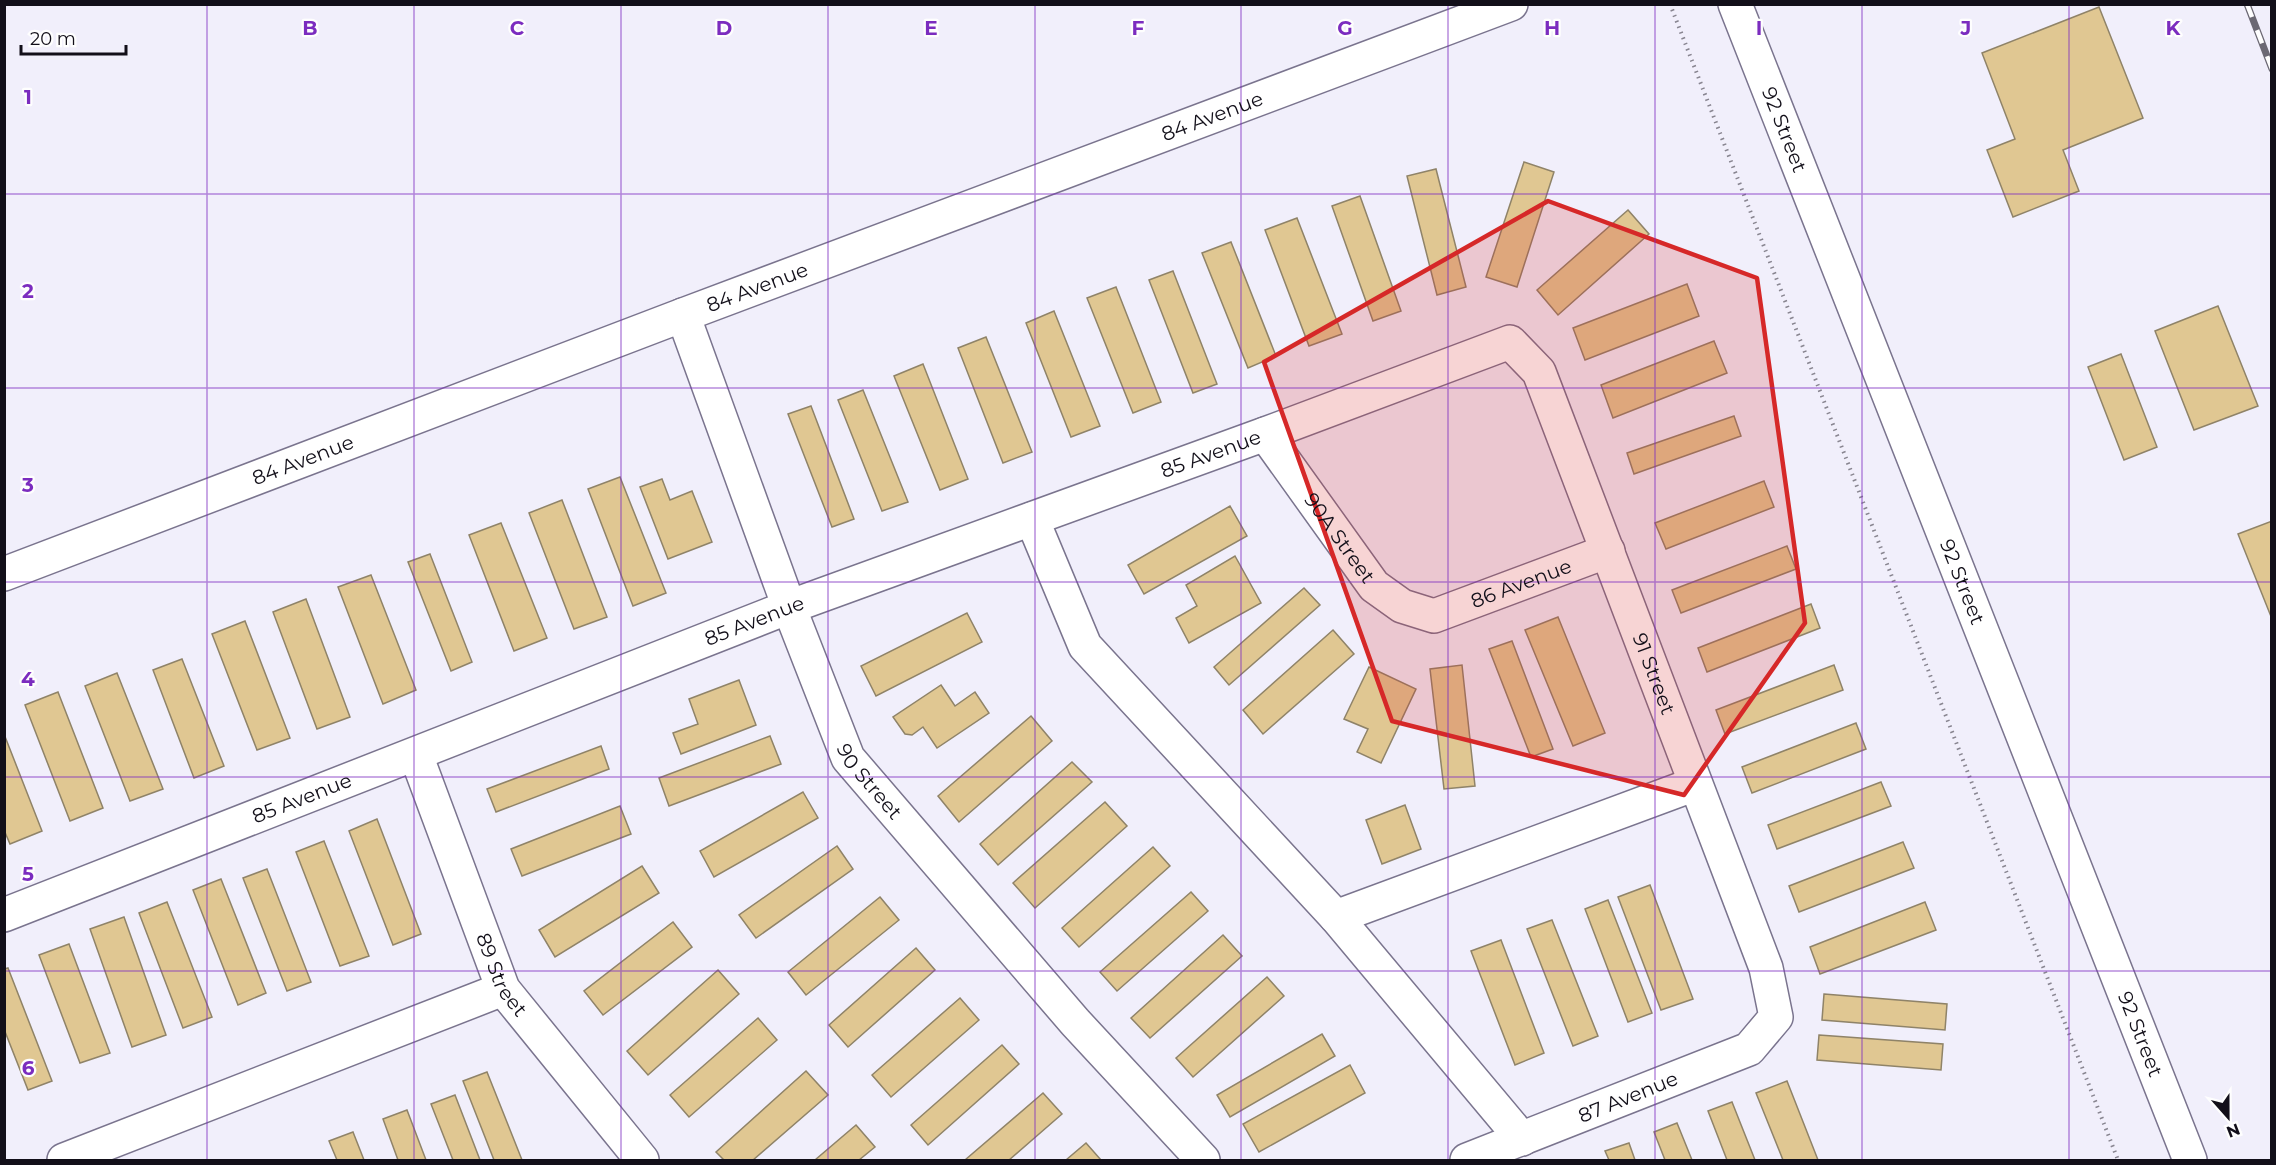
<svg xmlns="http://www.w3.org/2000/svg" width="2276" height="1165" font-family="Montserrat,sans-serif">
<style>
.building{fill:#e0c792;stroke:#8f8368;stroke-width:1.5}
.lines{fill:none;stroke-linecap:round;stroke-linejoin:round}
.minor-casing{stroke:#7a748e;stroke-width:36}
.major-casing{stroke:#7a748e;stroke-width:36}
.path{stroke:#888590;stroke-width:4;stroke-dasharray:1.5 4.5;stroke-linecap:butt}
.minor{stroke:#fff;stroke-width:33}
.major{stroke:#fff;stroke-width:33}
.rail-casing{stroke:#6b6873;stroke-width:7}
.rail{stroke:#fefefe;stroke-width:4.5;stroke-dasharray:14;stroke-linecap:butt}
.marked{fill:#d62828;fill-opacity:0.2;stroke:#d62828;stroke-width:4.5;stroke-linejoin:round}
.grid{fill:none;stroke:#7b2cbf;stroke-width:1.5;stroke-opacity:0.55}
.labels{text-anchor:middle;stroke-width:4.5;stroke-linejoin:round;paint-order:stroke}
.street-label{font-size:20px;fill:#120f19;stroke:#fefefe}
.grid-label{font-size:20px;text-anchor:middle;font-weight:bold;fill:#7b2cbf;stroke:#fefefe;stroke-width:4.5;stroke-linejoin:round;paint-order:stroke}
</style>
<rect width="100%" height="100%" fill="#f1effb"/>
<g class="building">
<polygon points="2099,7 2143,118 2063,150 2079,191 2013,217 1987,150 2015,139 1982,53"/>
<polygon points="1524,162 1554,172 1517,287 1486,277"/>
<polygon points="1436,169 1466,287 1437,295 1407,176"/>
<polygon points="1360,196 1401,311 1373,321 1332,206"/>
<polygon points="1628,210 1649,234 1558,315 1537,290"/>
<polygon points="1297,218 1342,334 1309,346 1265,230"/>
<polygon points="1231,242 1276,356 1248,368 1202,253"/>
<polygon points="1173,271 1217,384 1193,393 1149,280"/>
<polygon points="1687,284 1699,316 1585,360 1573,328"/>
<polygon points="1116,287 1161,402 1133,413 1087,298"/>
<polygon points="2218,306 2258,406 2194,430 2155,331"/>
<polygon points="1054,311 1100,426 1071,437 1026,323"/>
<polygon points="986,337 1032,452 1003,463 958,348"/>
<polygon points="1714,341 1727,373 1613,418 1601,385"/>
<polygon points="2121,354 2157,447 2124,460 2088,367"/>
<polygon points="923,364 968,479 940,490 894,376"/>
<polygon points="863,390 908,502 882,511 838,400"/>
<polygon points="811,406 854,519 832,527 788,414"/>
<polygon points="1734,416 1741,436 1634,474 1627,453"/>
<polygon points="620,477 666,593 633,606 588,489"/>
<polygon points="662,479 670,500 692,491 712,542 668,559 640,487"/>
<polygon points="1764,481 1774,507 1666,549 1655,523"/>
<polygon points="562,500 607,617 574,629 529,513"/>
<polygon points="1230,506 1247,536 1144,594 1128,565"/>
<polygon points="2272,521 2272,619 2238,534"/>
<polygon points="501,523 547,638 514,651 469,535"/>
<polygon points="1787,546 1796,569 1681,613 1672,590"/>
<polygon points="430,554 472,662 451,671 408,562"/>
<polygon points="1235,556 1261,603 1189,643 1176,618 1197,606 1186,585"/>
<polygon points="371,575 416,690 383,704 338,587"/>
<polygon points="1304,588 1320,605 1229,685 1214,667"/>
<polygon points="306,599 350,717 317,729 273,612"/>
<polygon points="1811,604 1820,628 1707,672 1698,648"/>
<polygon points="967,613 982,642 876,696 861,666"/>
<polygon points="1558,617 1605,733 1573,746 1525,630"/>
<polygon points="245,621 290,738 257,750 212,634"/>
<polygon points="1333,630 1354,654 1263,734 1243,710"/>
<polygon points="1512,641 1553,749 1531,757 1489,649"/>
<polygon points="182,659 224,766 194,778 153,670"/>
<polygon points="1462,665 1475,786 1444,789 1430,669"/>
<polygon points="1834,665 1843,690 1725,734 1716,710"/>
<polygon points="1369,667 1416,689 1381,763 1357,752 1368,729 1344,719"/>
<polygon points="117,673 163,789 130,801 85,686"/>
<polygon points="739,680 756,725 681,754 673,733 698,724 689,699"/>
<polygon points="941,685 955,706 975,692 989,713 937,748 923,727 912,735 905,734 893,717"/>
<polygon points="58,692 103,808 70,821 25,705"/>
<polygon points="1031,716 1052,741 959,822 938,796"/>
<polygon points="1856,723 1866,749 1752,793 1742,767"/>
<polygon points="4,734 42,831 10,844 4,830"/>
<polygon points="770,736 781,764 669,806 659,778"/>
<polygon points="601,746 609,769 496,812 487,789"/>
<polygon points="1072,762 1092,782 998,865 980,844"/>
<polygon points="1881,782 1891,806 1777,849 1768,825"/>
<polygon points="803,792 818,818 714,877 700,851"/>
<polygon points="1105,802 1127,826 1035,908 1013,883"/>
<polygon points="1405,805 1421,849 1382,864 1366,820"/>
<polygon points="620,806 631,834 522,876 511,849"/>
<polygon points="377,819 421,934 393,945 349,831"/>
<polygon points="324,841 369,956 340,966 296,852"/>
<polygon points="1903,842 1914,868 1799,912 1789,886"/>
<polygon points="837,846 853,869 756,938 739,915"/>
<polygon points="1153,847 1170,866 1079,947 1062,928"/>
<polygon points="642,866 659,893 555,957 539,930"/>
<polygon points="267,869 311,982 287,991 243,878"/>
<polygon points="221,879 266,993 238,1005 193,890"/>
<polygon points="1650,885 1693,999 1661,1010 1618,897"/>
<polygon points="1191,892 1208,911 1117,991 1100,972"/>
<polygon points="880,897 899,920 806,995 788,972"/>
<polygon points="1608,900 1652,1013 1628,1022 1585,909"/>
<polygon points="167,902 212,1017 183,1028 139,913"/>
<polygon points="1925,902 1936,930 1820,974 1810,947"/>
<polygon points="124,917 166,1035 132,1047 90,929"/>
<polygon points="1552,920 1598,1036 1573,1046 1527,929"/>
<polygon points="673,922 692,947 603,1015 584,991"/>
<polygon points="1223,935 1242,956 1150,1038 1131,1018"/>
<polygon points="1501,940 1544,1053 1515,1065 1471,951"/>
<polygon points="69,944 110,1053 80,1063 39,955"/>
<polygon points="916,948 935,970 848,1047 829,1025"/>
<polygon points="8,968 52,1081 28,1090 4,1029 4,969"/>
<polygon points="718,970 739,994 648,1075 627,1051"/>
<polygon points="1267,977 1284,996 1193,1077 1176,1058"/>
<polygon points="1824,994 1947,1004 1945,1030 1822,1020"/>
<polygon points="960,998 979,1020 891,1097 872,1075"/>
<polygon points="758,1018 777,1040 689,1117 670,1095"/>
<polygon points="1322,1034 1335,1056 1230,1117 1217,1095"/>
<polygon points="1819,1035 1943,1044 1941,1070 1817,1060"/>
<polygon points="1002,1045 1019,1064 928,1145 911,1125"/>
<polygon points="1350,1065 1365,1093 1259,1152 1243,1124"/>
<polygon points="806,1071 828,1095 753,1160 724,1160 716,1152"/>
<polygon points="487,1072 522,1160 494,1160 463,1081"/>
<polygon points="1787,1081 1818,1160 1783,1160 1756,1093"/>
<polygon points="1043,1093 1062,1114 1009,1160 965,1160"/>
<polygon points="455,1095 480,1160 453,1160 431,1104"/>
<polygon points="1732,1102 1755,1160 1727,1160 1708,1111"/>
<polygon points="407,1110 426,1160 398,1160 383,1119"/>
<polygon points="1677,1123 1692,1160 1665,1160 1654,1132"/>
<polygon points="856,1125 875,1147 859,1160 815,1160"/>
<polygon points="353,1132 364,1160 337,1160 329,1141"/>
<polygon points="1086,1143 1101,1160 1066,1160"/>
<polygon points="1629,1143 1635,1160 1609,1160 1605,1151"/>
</g>
<g class="lines">
<g class="minor-casing">
<g id="minor">
<path id="s1" d="M683,315L789,607L848,758L1075,1022L1203,1160"/>
<path id="s2" d="M1265,434L1374,586L1402,606L1434,616L1608,551"/>
<polyline points="1032,519 1085,646 1336,917 1522,1139"/>
<path id="s3" d="M4,574L683,315L1511,4"/>
<path id="s4" d="M416,755L503,989L642,1160"/>
<path id="s5" d="M4,915L789,607L1265,434L1510,342L1539,372L1766,968L1776,1017L1749,1049L1467,1160"/>
<polyline points="1336,917 1695,784"/>
<polyline points="64,1160 503,989"/>
</g>
</g>
<g class="major-casing">
<g id="major">
<path id="s6" d="M1735,4L2190,1160"/>
</g>
</g>
<polyline class="path" points="1670,4 2118,1160"/>
<use href="#minor" class="minor"/>
<use href="#major" class="major"/>
<g class="rail-casing">
<polyline id="rail" points="2247,4 2272,69"/>
</g>
<use href="#rail" class="rail"/>
</g>
<path class="marked" d="M1548,201L1757,278L1805,623L1684,795L1392,721L1264,362Z"/>
<path class="grid" d="M207,4V1160M414,4V1160M621,4V1160M828,4V1160M1035,4V1160M1241,4V1160M1448,4V1160M1655,4V1160M1862,4V1160M2069,4V1160M4,194H2272M4,388H2272M4,582H2272M4,777H2272M4,971H2272"/>
<g class="labels">
<g class="street-label">
<text dy="7" stroke="none"><textPath href="#s3" startOffset="1292">84 Avenue</textPath></text>
<text dy="7" stroke="none"><textPath href="#s6" startOffset="135">92 Street</textPath></text>
<text dy="7" stroke="none"><textPath href="#s3" startOffset="806">84 Avenue</textPath></text>
<text dy="7" stroke="none"><textPath href="#s5" startOffset="1292">85 Avenue</textPath></text>
<text dy="7" stroke="none"><textPath href="#s3" startOffset="320">84 Avenue</textPath></text>
<text dy="7" stroke="none"><textPath href="#s2" startOffset="128">90A Street</textPath></text>
<text dy="7" stroke="none"><textPath href="#s6" startOffset="621">92 Street</textPath></text>
<text dy="7" stroke="none"><textPath href="#s2" startOffset="348">86 Avenue</textPath></text>
<text dy="7" stroke="none"><textPath href="#s5" startOffset="806">85 Avenue</textPath></text>
<text dy="7" stroke="none"><textPath href="#s5" startOffset="1976">91 Street</textPath></text>
<text dy="7" stroke="none"><textPath href="#s1" startOffset="504">90 Street</textPath></text>
<text dy="7" stroke="none"><textPath href="#s5" startOffset="320">85 Avenue</textPath></text>
<text dy="7" stroke="none"><textPath href="#s4" startOffset="236">89 Street</textPath></text>
<text dy="7" stroke="none"><textPath href="#s6" startOffset="1107">92 Street</textPath></text>
<text transform="translate(1628 1097) rotate(-22)" y="7">87 Avenue</text>
</g>
</g>
<g class="grid-label">
<text x="310" y="35">B</text>
<text x="517" y="35">C</text>
<text x="724" y="35">D</text>
<text x="931" y="35">E</text>
<text x="1138" y="35">F</text>
<text x="1345" y="35">G</text>
<text x="1552" y="35">H</text>
<text x="1759" y="35">I</text>
<text x="1966" y="35">J</text>
<text x="2173" y="35">K</text>
<text x="28" y="104">1</text>
<text x="28" y="298">2</text>
<text x="28" y="492">3</text>
<text x="28" y="686">4</text>
<text x="28" y="881">5</text>
<text x="28" y="1075">6</text>
</g>
<rect width="2276" height="1165" fill="none" stroke="#120f19" stroke-width="12"/>
<g transform="translate(2228 1117) rotate(159)" stroke="#fefefe" stroke-width="4.5" paint-order="stroke">
<path d="M0-4.5L10 22L0 15L-10 22Z" fill="#120f19"/>
<text y="-9" font-size="16" font-weight="bold" text-anchor="middle" fill="#120f19">N</text>
</g>
<path d="M21 45v9h105v-9" fill="none" stroke="#120f19" stroke-width="3"/>
<text x="30" y="45" font-size="18" fill="#120f19" stroke="#fefefe" stroke-width="4.5" paint-order="stroke">20 m</text>
</svg>
